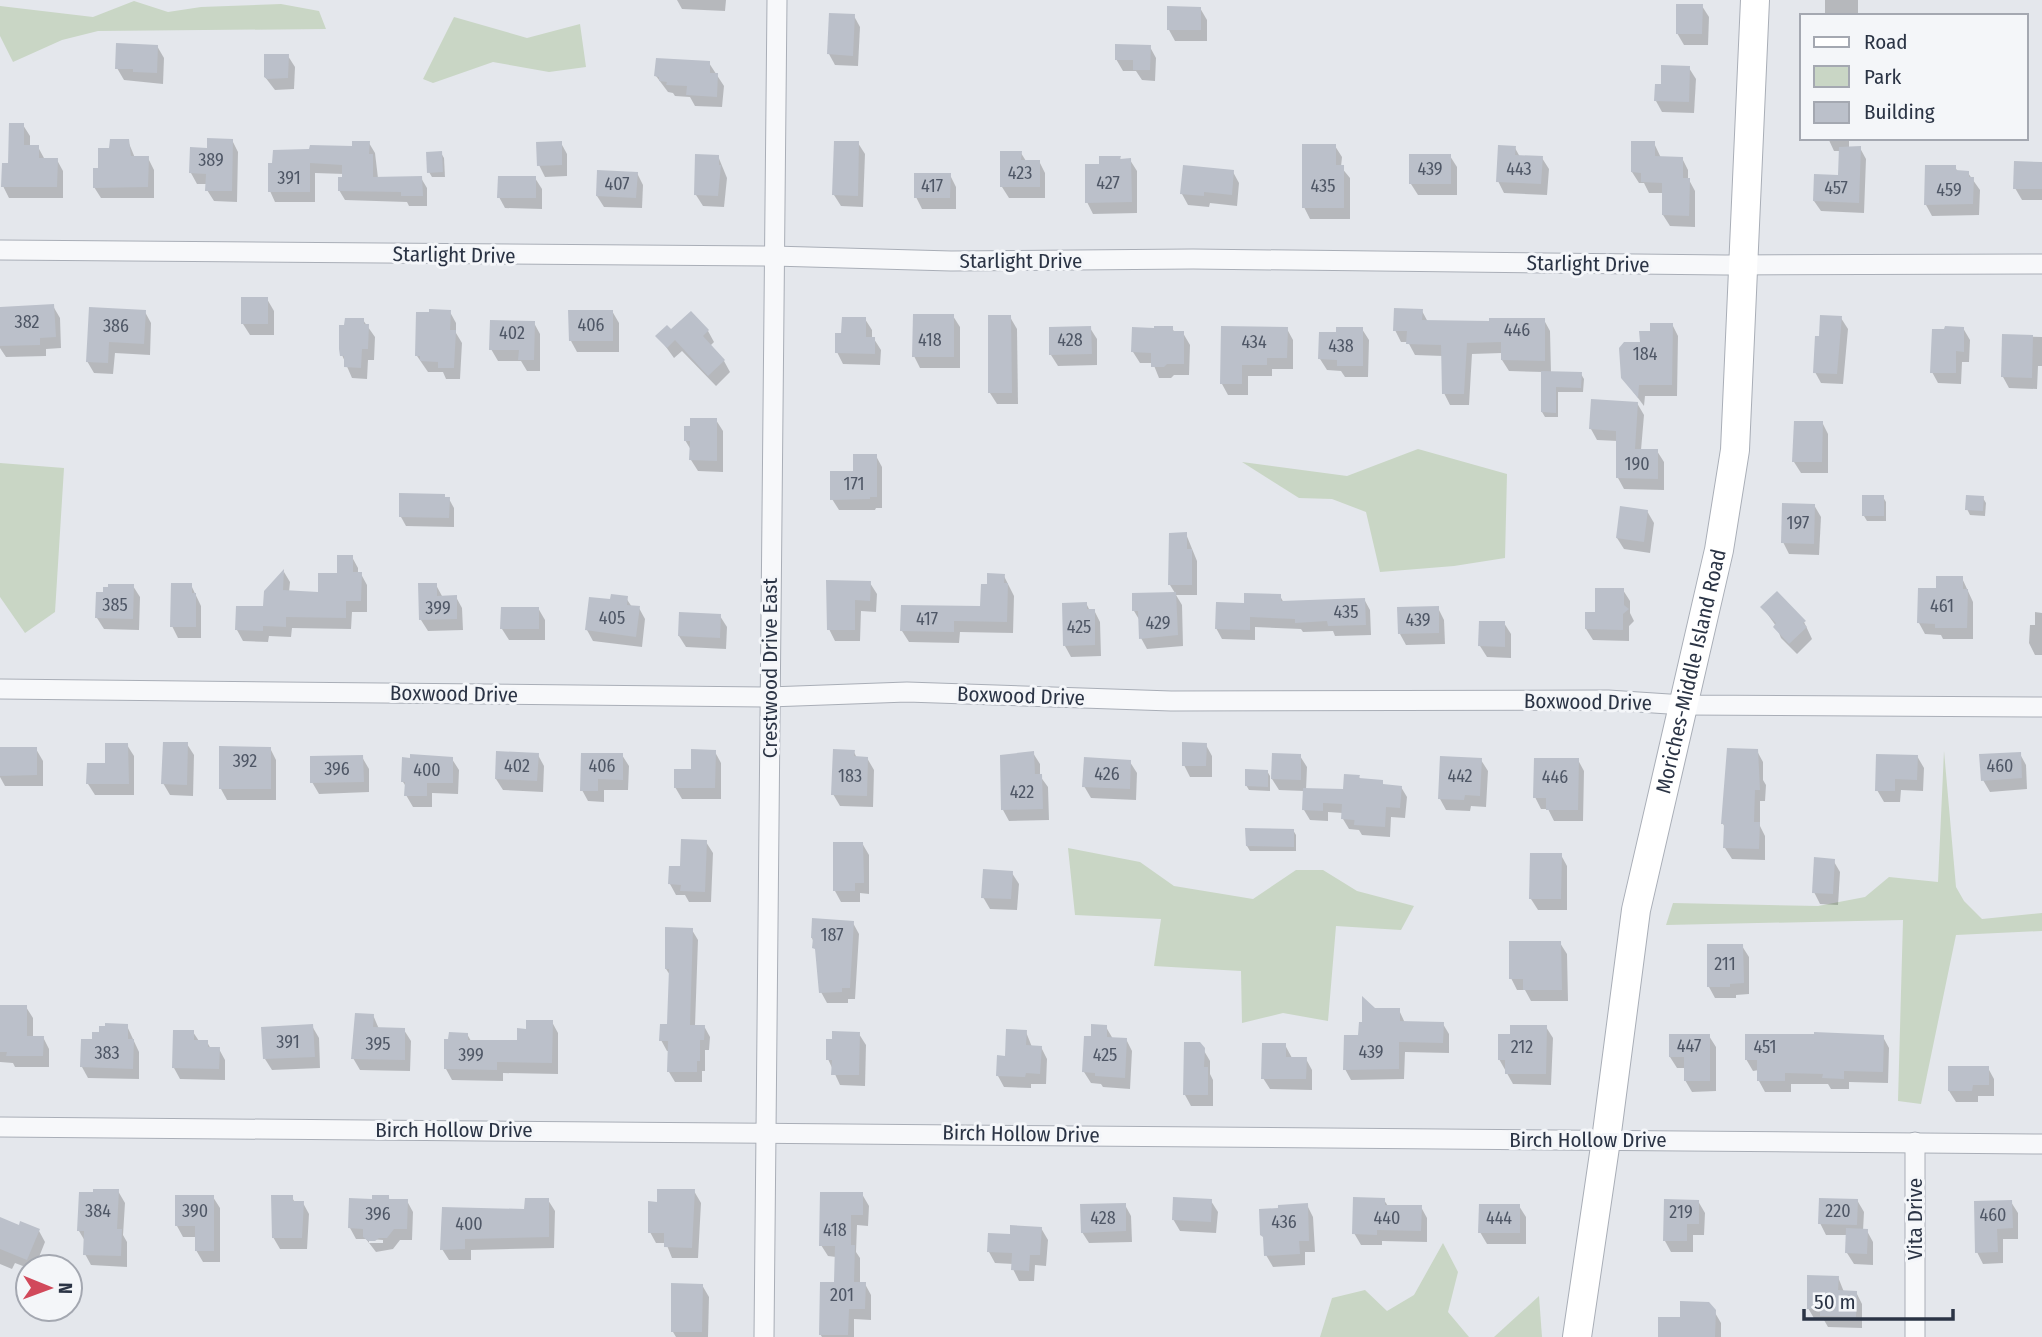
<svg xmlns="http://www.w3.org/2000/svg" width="2042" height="1337" font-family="'Fira Sans Condensed',sans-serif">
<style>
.green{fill:#c9d6c5}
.shadow{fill:#0003;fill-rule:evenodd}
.building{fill:#bbc0ca}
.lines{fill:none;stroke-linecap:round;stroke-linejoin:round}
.street-casing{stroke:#a9aeb7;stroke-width:21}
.secondary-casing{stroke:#a9aeb7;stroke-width:30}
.street{stroke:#f7f8fa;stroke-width:19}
.secondary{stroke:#fff;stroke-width:28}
.labels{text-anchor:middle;stroke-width:6;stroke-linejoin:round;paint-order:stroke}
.number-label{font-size:18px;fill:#4f5766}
.street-label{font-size:21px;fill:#2b3445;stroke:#f4f6f9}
</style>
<rect width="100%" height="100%" fill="#e4e7ec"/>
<g class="green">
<polygon points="134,1 168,12 201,7 281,4 319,11 326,29 98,31 62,40 13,62 0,36 0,6 93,17"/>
<polygon points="454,17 527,38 580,24 586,67 549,72 493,62 433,83 423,79"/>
<polygon points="1418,449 1507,474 1505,558 1454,566 1380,572 1366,512 1332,499 1299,498 1242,462 1347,476"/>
<polygon points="0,463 64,468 55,612 25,633 0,597"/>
<polygon points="1944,751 1956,887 1964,901 1982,919 2042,913 2042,931 1956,935 1921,1104 1898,1101 1903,920 1666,925 1673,903 1818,906 1865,897 1889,877 1938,882"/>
<polygon points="1068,848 1140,862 1174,886 1253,899 1296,870 1323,870 1357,891 1414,906 1401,930 1336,926 1328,1021 1283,1013 1242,1023 1241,971 1154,966 1161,919 1075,915"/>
<polygon points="1443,1243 1458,1272 1448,1312 1469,1337 1320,1337 1332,1298 1365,1290 1387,1311 1414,1295"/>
<polygon points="1539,1296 1542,1337 1494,1337"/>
</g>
<g class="shadow">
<polygon points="677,0 726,0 725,11 682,9"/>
<rect x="1825" y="0" width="33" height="16"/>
<polygon points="1702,6 1709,17 1708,45 1684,45 1677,33"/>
<polygon points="1200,8 1207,20 1207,41 1175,41 1169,30"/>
<polygon points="854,16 860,27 858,66 835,65 829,54"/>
<polygon points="157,46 164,58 163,84 124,80 117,68"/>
<polygon points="1150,47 1156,58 1155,81 1142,80 1136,71 1123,71 1116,59"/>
<polygon points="288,56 295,67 294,89 275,90 265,77"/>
<polygon points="709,63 724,86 722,107 695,106 690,97 675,96 673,93 668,92 656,76"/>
<polygon points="1689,68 1696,79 1694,113 1662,112 1656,101 1662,86"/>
<polygon points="23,125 30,136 30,147 38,147 44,158 57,160 63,171 63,198 9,198 3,186"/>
<polygon points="1828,138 1849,138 1849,148 1860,148 1866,159 1864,213 1821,211 1814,201 1840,177 1840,151 1834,151"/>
<polygon points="232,140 238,152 237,202 214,201 207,190 207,184 197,184 191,173"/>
<polygon points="128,141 135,158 148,158 154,170 154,198 101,198 94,187 99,170 111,150"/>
<polygon points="369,143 375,153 378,178 421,178 427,188 427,206 409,206 407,202 345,200 339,190 344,174 315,173 315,202 275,202 270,191 269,165"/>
<polygon points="561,143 567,154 567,176 545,177 539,165"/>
<polygon points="858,143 865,154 863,207 841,206 834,195"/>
<polygon points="1654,143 1661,158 1682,158 1688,170 1688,178 1695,191 1695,227 1670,226 1663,215 1664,193 1649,193 1644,183 1639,183 1632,172"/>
<polygon points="1335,146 1342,157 1341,167 1350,178 1350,219 1310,219 1304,207"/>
<polygon points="1515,148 1520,157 1542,158 1549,169 1547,195 1504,193 1498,181"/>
<polygon points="441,153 444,158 445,177 432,177 429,172"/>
<polygon points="1021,153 1026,161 1039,161 1045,173 1045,198 1009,198 1002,187"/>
<polygon points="718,156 727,178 724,207 703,206 696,195"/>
<polygon points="1450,156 1457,167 1457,195 1418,195 1411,184"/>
<polygon points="1120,158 1121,160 1130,160 1137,171 1137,213 1093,214 1087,202 1101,166"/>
<polygon points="2042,164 2042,200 2022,200 2015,188"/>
<polygon points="1955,167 1958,172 1968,173 1980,190 1979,215 1932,216 1926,205"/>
<polygon points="1233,172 1239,183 1237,206 1210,203 1209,207 1188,205 1182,194"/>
<polygon points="637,173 643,185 642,208 604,207 597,196"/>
<polygon points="950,175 956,187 956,209 922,209 916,197"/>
<polygon points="535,178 542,189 542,209 505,208 499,197"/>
<polygon points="267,299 274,311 274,335 250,335 243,324"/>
<polygon points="53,306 60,318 61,348 46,349 46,356 6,357 0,348 0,308"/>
<polygon points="90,308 145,312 151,323 150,355 115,353 113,374 94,373 87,361"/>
<polygon points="612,311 619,323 619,352 577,352 571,341"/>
<polygon points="1422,311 1428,322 1491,323 1544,320 1550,331 1551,373 1581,374 1584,379 1583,392 1558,392 1558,417 1545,417 1542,412 1543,372 1509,371 1502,360 1502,353 1472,354 1469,405 1450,405 1444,393 1443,356 1415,355 1408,342 1401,342 1395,330"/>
<polygon points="450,312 456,323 456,333 462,343 460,379 446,379 443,372 428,372 417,356"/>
<polygon points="953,316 960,327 960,368 920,368 914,356"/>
<polygon points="1010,317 1017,329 1018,404 997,404 990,393"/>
<polygon points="1841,318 1848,329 1843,384 1821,383 1815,372 1821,338"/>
<polygon points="865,319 872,330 872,339 874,339 881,350 880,365 843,364 837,352 843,335"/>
<polygon points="363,320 375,337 374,360 368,360 367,379 352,378 342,355"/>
<polygon points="534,323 540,334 540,371 527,371 521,361 498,361 491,349"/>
<polygon points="1672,324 1678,336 1677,396 1645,396 1644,406 1623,378 1641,344 1652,333"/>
<polygon points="1090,328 1097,339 1097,365 1058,366 1051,355"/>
<polygon points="1172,328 1175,333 1183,333 1190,345 1189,375 1174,375 1171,378 1159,378 1153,363 1140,363 1133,352"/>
<polygon points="1223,328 1287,329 1293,340 1293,369 1272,369 1272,376 1248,376 1248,395 1228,395 1222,384"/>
<polygon points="1963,328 1970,340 1969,362 1962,362 1961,384 1938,383 1932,372"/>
<polygon points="1362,329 1369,340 1368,377 1345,377 1341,371 1327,370 1320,359 1337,334"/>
<polygon points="708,331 714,342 710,346 724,361 730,372 716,386 682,351 674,358 658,336 671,332"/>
<polygon points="2004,336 2042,337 2042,366 2038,366 2037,389 2009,388 2003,377"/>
<polygon points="1637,403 1644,415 1641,450 1657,451 1664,462 1664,490 1624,489 1618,478 1618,441 1597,440 1591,429"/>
<polygon points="716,420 723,431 723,472 698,471 691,460 691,450 685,440"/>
<polygon points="1822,422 1828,434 1828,473 1801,473 1794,462"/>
<polygon points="876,456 882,467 882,508 876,508 875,510 839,510 832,499 855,472"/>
<polygon points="1883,497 1886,502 1886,521 1867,521 1864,516"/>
<polygon points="1983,498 1986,503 1985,516 1970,515 1967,509"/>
<polygon points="446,499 449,499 454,508 454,527 406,526 401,517"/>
<polygon points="1814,505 1821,517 1819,555 1789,554 1783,542"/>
<polygon points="1647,511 1654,523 1650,553 1624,549 1617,538"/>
<polygon points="1186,534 1197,561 1197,595 1176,595 1182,605 1183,646 1147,649 1141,638 1140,621 1134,611 1175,593 1170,585"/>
<polygon points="352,557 358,568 358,574 361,574 367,585 367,612 352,612 351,629 292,628 291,637 269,636 268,642 243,641 237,630 265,608 284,572 290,582 289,592 319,594 338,575"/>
<polygon points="1004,576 1014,596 1013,633 960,632 959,643 909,642 902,631 982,608 988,586"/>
<polygon points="1962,578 1973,602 1973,639 1943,639 1941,635 1925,634 1919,623 1937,590"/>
<polygon points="870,583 877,594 876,612 861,611 860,641 835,641 829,629"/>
<polygon points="191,585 201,606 201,638 178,638 172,626"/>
<polygon points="420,585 436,585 442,596 456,597 462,608 463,630 428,631 421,620"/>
<polygon points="133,586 140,597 139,630 104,629 97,618"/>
<polygon points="1623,590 1630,601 1630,613 1634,621 1629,626 1629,641 1593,640 1586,629 1596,613"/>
<polygon points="1280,596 1284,603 1364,599 1370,610 1371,635 1335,636 1333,631 1303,632 1301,629 1255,627 1255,640 1222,639 1216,628 1245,605"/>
<polygon points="626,598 632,607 639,608 645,619 642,647 593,641 587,630"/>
<polygon points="1086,603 1090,611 1094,610 1100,622 1101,656 1071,657 1065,646"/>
<polygon points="538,608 545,620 545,640 509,640 502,629"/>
<polygon points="1438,608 1444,620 1445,644 1406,645 1400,634"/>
<polygon points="1763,608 1804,622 1812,639 1797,654 1781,638 1776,626"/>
<polygon points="2035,612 2042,613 2042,655 2035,655 2029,643 2030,625 2035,625"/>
<polygon points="720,616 727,627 726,649 686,647 679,636"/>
<polygon points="1504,623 1511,634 1511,658 1487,657 1480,646"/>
<polygon points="187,744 194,755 193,796 170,795 163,783"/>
<polygon points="127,745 134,756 134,795 95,795 88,784"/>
<polygon points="1206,745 1212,756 1212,777 1190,777 1184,765"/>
<polygon points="270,748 276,760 276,800 227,800 221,789"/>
<polygon points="0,749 36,749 43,761 43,786 5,786 0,777"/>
<polygon points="1757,751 1763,762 1763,780 1766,785 1765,801 1760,801 1760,826 1765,836 1765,860 1732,859 1725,848 1726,829 1723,824"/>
<polygon points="715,752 721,763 721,799 682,799 675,787"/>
<polygon points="854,752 857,758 867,758 874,770 873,807 840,806 833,794"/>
<polygon points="1033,753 1040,764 1040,776 1048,787 1049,820 1009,821 1003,810"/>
<polygon points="2020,754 2026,765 2027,789 1990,792 1983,780"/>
<polygon points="538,755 544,766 543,792 503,790 496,779"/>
<polygon points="622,755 629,766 628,790 604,790 604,802 588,801 582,790"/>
<polygon points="1300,756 1307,767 1306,790 1345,791 1359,777 1361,780 1382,782 1384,786 1401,787 1407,797 1405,818 1391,817 1390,837 1362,835 1359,830 1349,829 1343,819 1343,813 1328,812 1328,821 1310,820 1304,810 1304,791 1279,790 1272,779"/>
<polygon points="1917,756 1924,768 1923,791 1901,790 1900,802 1884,802 1877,790"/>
<polygon points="362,757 369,769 369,792 319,794 312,782"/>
<polygon points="452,759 459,770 458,794 432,793 432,807 413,807 406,795 407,788 403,782"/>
<polygon points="1481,760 1488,771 1486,807 1471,806 1470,811 1446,810 1440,799"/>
<polygon points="1578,760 1584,771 1583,821 1554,821 1548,809 1541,809 1535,797"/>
<polygon points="1130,762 1137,773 1136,800 1091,798 1084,786"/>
<polygon points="1267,771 1270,776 1270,791 1249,790 1246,785"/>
<polygon points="1293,830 1296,835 1296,851 1250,851 1247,846"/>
<polygon points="706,842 713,853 711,902 689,902 685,895 676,895 670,884"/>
<polygon points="862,843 869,855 869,894 860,893 860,902 841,902 835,891"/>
<polygon points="1561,855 1567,866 1567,910 1538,910 1531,899"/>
<polygon points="1833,860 1840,872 1838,905 1820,904 1814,892"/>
<polygon points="1012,873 1019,884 1017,910 990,909 983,897"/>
<polygon points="853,923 859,934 855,999 848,999 848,1003 827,1003 821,992 818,954 812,938"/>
<polygon points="692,930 698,940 695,1026 704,1026 710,1037 709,1050 705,1050 705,1071 702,1071 702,1082 675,1082 669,1072 670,1051 667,1051 661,1040 669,1026 670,975 666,969"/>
<polygon points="1560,943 1567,954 1568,1001 1531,1001 1525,990 1517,990 1511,978"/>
<polygon points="1742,946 1749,957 1749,994 1736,995 1736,998 1715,998 1709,987"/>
<polygon points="0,1007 26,1007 33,1018 33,1037 43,1037 49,1049 49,1067 15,1067 13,1063 0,1062"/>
<polygon points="1374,1010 1399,1010 1405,1023 1443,1024 1449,1034 1449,1053 1405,1052 1404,1079 1351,1080 1345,1069 1360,1037 1363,1024"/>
<polygon points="373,1015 379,1029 404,1030 411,1041 410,1071 360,1070 353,1058"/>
<polygon points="552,1022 558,1033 558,1074 503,1073 503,1081 452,1080 446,1069 467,1034 471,1041 519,1042 528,1030"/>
<polygon points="127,1026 139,1052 139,1079 88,1078 82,1067 94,1041"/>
<polygon points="312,1026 319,1038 320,1068 272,1070 265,1059"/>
<polygon points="1106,1027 1113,1039 1126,1039 1132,1051 1130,1089 1103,1087 1101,1084 1091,1083 1084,1072 1093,1037"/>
<polygon points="1546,1027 1553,1038 1551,1085 1513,1084 1499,1059 1512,1036"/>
<polygon points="193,1032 199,1041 207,1042 211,1049 219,1049 225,1060 225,1080 180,1079 174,1068"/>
<polygon points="1026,1032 1032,1047 1041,1047 1047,1059 1046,1084 1031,1084 1031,1088 1004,1087 998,1076 1007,1058"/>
<polygon points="859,1034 866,1045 865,1086 840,1085 828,1059"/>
<polygon points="1709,1036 1716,1047 1716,1091 1692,1092 1685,1080 1686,1068 1677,1068 1670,1057"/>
<polygon points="1883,1037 1889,1048 1888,1083 1849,1082 1849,1089 1831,1089 1828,1084 1791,1084 1791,1092 1765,1092 1759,1081 1759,1070 1753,1071 1746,1059"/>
<polygon points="1285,1045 1292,1058 1306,1059 1312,1070 1312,1090 1270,1089 1263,1078"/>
<polygon points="1203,1049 1210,1061 1210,1074 1213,1080 1213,1106 1191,1106 1185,1095"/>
<polygon points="1988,1068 1994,1079 1994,1096 1978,1096 1978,1102 1956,1102 1949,1091"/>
<polygon points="118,1191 125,1203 123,1235 127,1242 127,1267 91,1265 85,1254 85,1241 79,1231"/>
<polygon points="694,1191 701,1203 698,1258 672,1258 666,1243 656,1243 650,1232 658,1203"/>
<polygon points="862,1194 869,1206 868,1226 857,1225 856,1252 860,1258 860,1284 865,1284 871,1295 871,1320 854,1319 854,1337 822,1337 820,1334 836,1284 836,1257 828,1256 821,1245"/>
<polygon points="213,1197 220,1208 220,1262 203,1262 196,1250 196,1237 183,1237 177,1226"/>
<polygon points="292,1197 295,1203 303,1203 309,1214 307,1249 280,1249 273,1237"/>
<path d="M388,1197L390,1200L407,1201L413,1212L412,1240H400L393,1249L376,1252L366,1239H356L350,1228L374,1201ZM369,1239L383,1240V1243H369Z"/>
<polygon points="548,1200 555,1211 554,1248 471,1250 471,1260 449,1260 442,1249"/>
<polygon points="1384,1200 1388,1206 1421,1207 1427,1218 1427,1242 1382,1241 1382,1245 1361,1245 1354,1233"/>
<polygon points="1857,1200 1864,1212 1863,1231 1867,1231 1873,1242 1873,1265 1854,1264 1847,1253 1848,1235 1826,1235 1820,1223"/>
<polygon points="1211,1201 1218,1212 1216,1233 1180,1231 1173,1219"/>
<polygon points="1698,1201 1705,1213 1704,1235 1693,1235 1693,1252 1671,1252 1665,1241"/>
<polygon points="2011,1202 2018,1213 2018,1239 2003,1239 2003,1263 1983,1264 1977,1252"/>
<polygon points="1125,1205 1131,1216 1132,1242 1089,1243 1082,1232"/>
<polygon points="1307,1205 1313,1217 1315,1252 1305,1252 1305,1265 1273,1267 1266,1255"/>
<polygon points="1519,1206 1526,1217 1526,1244 1487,1244 1480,1232"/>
<polygon points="0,1219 20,1227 39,1231 45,1242 35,1267 28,1268 15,1263 12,1269 0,1264"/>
<polygon points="1041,1228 1048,1240 1046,1266 1035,1265 1034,1281 1019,1281 1013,1269 1013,1264 995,1263 989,1252 1011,1236"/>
<polygon points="1838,1277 1844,1292 1856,1292 1862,1304 1862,1328 1828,1327 1824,1320 1815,1320 1808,1308"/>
<polygon points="702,1285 709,1297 708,1337 676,1337 673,1332"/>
<polygon points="1714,1311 1721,1323 1721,1337 1659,1337 1681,1319"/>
</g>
<g class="building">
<polygon points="1676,4 1703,4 1702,34 1676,34"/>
<polygon points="1167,6 1201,7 1201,30 1167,30"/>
<polygon points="829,13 855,14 853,56 827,54"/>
<polygon points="116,43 158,45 157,73 133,72 133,69 115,69"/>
<polygon points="1115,44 1151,45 1150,70 1133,70 1133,60 1115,60"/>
<polygon points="264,54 289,54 288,78 267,79 264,77"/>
<polygon points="656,58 710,61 710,73 718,73 717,97 686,95 687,86 666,85 667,82 659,81 659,77 654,76"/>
<polygon points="1661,65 1690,66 1689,102 1654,101 1655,84 1661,84"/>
<polygon points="9,123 24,123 24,145 39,145 39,158 58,158 57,187 1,187 2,163 8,163"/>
<polygon points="207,138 233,139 232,191 205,191 206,174 189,173 190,147 207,148"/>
<polygon points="110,139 129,139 131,156 149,156 148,187 93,188 93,168 98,168 98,148 109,148"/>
<polygon points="352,141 370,141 369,154 373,154 373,177 422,176 423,196 401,196 401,192 338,191 338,177 342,177 342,165 310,163 310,192 268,192 268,163 272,163 273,150 309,149 310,145 352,146"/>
<polygon points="562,141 562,165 537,166 536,142"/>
<polygon points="834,141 859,141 858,196 832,195"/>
<polygon points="1631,141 1655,141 1655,156 1683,157 1683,178 1690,178 1689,216 1662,215 1662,183 1641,182 1641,173 1631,172"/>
<polygon points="1302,144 1336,144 1336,165 1344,165 1344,208 1302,208"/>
<polygon points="1498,145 1516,146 1515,155 1543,156 1541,184 1496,182"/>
<polygon points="1861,146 1859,203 1813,201 1814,174 1838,175 1839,147"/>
<polygon points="442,151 443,172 427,173 426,152"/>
<polygon points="1000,151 1022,151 1021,160 1040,160 1040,187 1000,187"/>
<polygon points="695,154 719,155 719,165 721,165 718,196 694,195"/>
<rect x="1409" y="154" width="42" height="30"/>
<polygon points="1099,156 1121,156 1120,159 1131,158 1132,202 1085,203 1085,164 1099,164"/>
<polygon points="2014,161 2042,162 2042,189 2013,189"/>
<polygon points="1183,165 1234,170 1232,195 1204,192 1204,196 1180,194"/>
<polygon points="1925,165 1956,165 1956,170 1969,171 1969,177 1974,177 1973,204 1924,205"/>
<polygon points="597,170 638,172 636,198 596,196"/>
<polygon points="914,173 951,173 950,198 914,198"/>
<polygon points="498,176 536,176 536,198 497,198"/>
<rect x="241" y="297" width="27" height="27"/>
<polygon points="54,304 56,337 40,338 40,345 0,346 0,307"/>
<polygon points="89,307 146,310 144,344 109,342 108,363 86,362"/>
<polygon points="1394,308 1423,309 1422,320 1489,321 1489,318 1545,318 1545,361 1501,360 1501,342 1467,343 1464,394 1442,394 1441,345 1406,344 1407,331 1393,331"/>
<polygon points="429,309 451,310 450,330 456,330 454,368 438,368 438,362 420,361 420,356 415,356 416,312 429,312"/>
<polygon points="568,310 613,310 613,341 569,341"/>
<polygon points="691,311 709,330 703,336 725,360 708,376 675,340 667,348 655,336 667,325 671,329"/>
<polygon points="913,314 954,314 954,357 912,357"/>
<polygon points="988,315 1011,315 1012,393 988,393"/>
<polygon points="1820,315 1842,316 1837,374 1813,373 1815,336 1819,336"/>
<polygon points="842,317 866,317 866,337 875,337 875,354 835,353 835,333 841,333"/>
<polygon points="345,318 364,318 364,324 369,324 368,349 362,349 361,368 344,367 344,356 340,356 339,349 339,325 344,325"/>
<polygon points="490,320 535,321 534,360 518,360 519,350 489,350"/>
<polygon points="1650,323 1673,323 1672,385 1639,385 1638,398 1621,378 1619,348 1624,342 1640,342 1639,331 1650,331"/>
<polygon points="1091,326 1092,354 1049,355 1049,327"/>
<polygon points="1154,326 1173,326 1173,331 1184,331 1184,364 1167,364 1164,367 1151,367 1151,353 1131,352 1132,327 1154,328"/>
<polygon points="1221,326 1288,327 1287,358 1267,358 1267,365 1242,365 1242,384 1220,384"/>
<polygon points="1945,326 1964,327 1964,352 1956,351 1956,373 1930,373 1932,329 1944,329"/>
<polygon points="1336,327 1363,327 1363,366 1337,366 1337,360 1318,359 1319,332 1336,332"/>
<polygon points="2002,334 2033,335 2032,378 2001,377"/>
<polygon points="1541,371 1582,372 1581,388 1556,387 1556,413 1541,412"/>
<polygon points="1591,399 1638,402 1635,449 1658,449 1658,479 1616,478 1616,431 1589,429"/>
<polygon points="690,418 717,418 717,461 689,460 690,441 684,441 684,426 690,426"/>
<polygon points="1794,421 1823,421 1822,462 1792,462"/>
<polygon points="853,454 877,454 877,497 870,497 870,499 830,500 830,471 853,471"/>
<polygon points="399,493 445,494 445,497 450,497 449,518 399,517"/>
<rect x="1862" y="495" width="22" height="21"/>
<polygon points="1966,495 1984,496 1983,511 1965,510"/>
<polygon points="1782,503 1815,504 1814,544 1781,543"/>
<polygon points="1620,506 1648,510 1644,542 1616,538"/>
<polygon points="1187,532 1187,549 1192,549 1192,585 1168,585 1169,533"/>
<polygon points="337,555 353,555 353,572 362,572 361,601 346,601 346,618 286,617 286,627 263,626 263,631 235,630 236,606 263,606 264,591 284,569 283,590 318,592 318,573 337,573"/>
<polygon points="987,573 1005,574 1004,583 1008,583 1007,622 954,621 954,632 900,631 901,605 980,606 981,584 987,584"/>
<polygon points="1936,576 1963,576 1963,589 1968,589 1967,628 1935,628 1935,624 1917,623 1918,588 1936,588"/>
<polygon points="826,580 871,581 870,601 855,600 855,630 827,630"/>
<polygon points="171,583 192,583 192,593 196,593 196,627 170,627"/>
<polygon points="418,583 437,583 437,596 457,595 457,619 419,620"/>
<polygon points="108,584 134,584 133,619 95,618 96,592 103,592 103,587 108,587"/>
<polygon points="1595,588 1624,588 1624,605 1629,609 1623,614 1623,630 1585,629 1585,612 1595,612"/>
<polygon points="1777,591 1806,621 1803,623 1807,627 1789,644 1773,627 1776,623 1760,607"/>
<polygon points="1176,592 1178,635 1139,639 1138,611 1132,611 1132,593"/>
<polygon points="1244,593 1281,594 1281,601 1365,598 1366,625 1328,626 1327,621 1295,623 1295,619 1250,617 1250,630 1215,629 1216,602 1244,603"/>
<polygon points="611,594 628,596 627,605 640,606 636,637 585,630 589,597 610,599"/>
<polygon points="1087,602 1087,609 1095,609 1095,645 1063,646 1062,603"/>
<polygon points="1439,606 1439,633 1398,634 1397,607"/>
<polygon points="501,607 539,607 539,629 500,629"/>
<polygon points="679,612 721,614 720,638 678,636"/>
<polygon points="1479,621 1505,621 1505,647 1478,646"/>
<polygon points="163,742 188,742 187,785 161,784"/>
<polygon points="1182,742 1207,743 1206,766 1182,766"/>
<polygon points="105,743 128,743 129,784 86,784 87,763 105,763"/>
<polygon points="219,746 271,747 271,789 219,789"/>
<polygon points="0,747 37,747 37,775 0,776"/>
<polygon points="1727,748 1758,749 1760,790 1755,790 1754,822 1760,822 1759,849 1723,848 1724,824 1721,824"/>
<polygon points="691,749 716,750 715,788 674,788 674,769 691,769"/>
<polygon points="833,749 855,750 854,756 868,757 867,796 831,795"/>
<polygon points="496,751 539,753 537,781 495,779"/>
<polygon points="1034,751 1035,774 1042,774 1043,809 1001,810 1000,755"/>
<polygon points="2021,752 2022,778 1981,781 1979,754"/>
<polygon points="581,753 623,753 623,780 598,779 598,791 580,791"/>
<polygon points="1272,753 1301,754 1301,780 1271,779"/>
<polygon points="410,754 453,757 453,783 427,783 427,796 404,796 405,782 401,782 402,757 410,758"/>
<polygon points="1876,754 1918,755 1917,780 1895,779 1895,791 1875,791"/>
<polygon points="363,755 364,782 310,783 310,756"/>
<polygon points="1440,756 1482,758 1480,796 1465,795 1464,800 1438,799"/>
<polygon points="1084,757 1131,760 1130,789 1082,787"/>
<polygon points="1534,758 1579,758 1578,810 1546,810 1546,798 1533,798"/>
<polygon points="1245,769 1268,770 1268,787 1245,786"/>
<polygon points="1344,774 1360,775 1359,778 1383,780 1383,784 1402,786 1400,808 1386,807 1385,827 1354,825 1355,815 1355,820 1341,819 1342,804 1323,803 1323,811 1302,810 1303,788 1343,789"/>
<polygon points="1245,828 1294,829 1294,847 1246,846"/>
<polygon points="681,839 707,840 705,892 680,891 681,885 668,884 669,866 680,866"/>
<polygon points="833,842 863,842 864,883 855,883 855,891 833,891"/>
<polygon points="1530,853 1562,853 1561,899 1529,899"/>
<polygon points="1814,857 1835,859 1833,894 1812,893"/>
<polygon points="983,869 1013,871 1011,899 981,898"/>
<polygon points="812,918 854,921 850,988 842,988 842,992 819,993 815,949 812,948 813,938 811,938"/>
<polygon points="665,927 693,928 690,1025 705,1025 704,1040 700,1040 700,1061 697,1061 697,1072 667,1072 668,1041 659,1041 660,1024 667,1024 669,969 665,969"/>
<polygon points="1509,941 1561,941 1562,990 1523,990 1523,979 1509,979"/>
<polygon points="1707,944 1743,944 1744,983 1730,984 1730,987 1707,987"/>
<polygon points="1362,996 1375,1008 1400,1008 1400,1021 1444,1022 1443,1043 1399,1042 1399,1069 1343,1070 1344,1035 1358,1035 1359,1022 1362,1022"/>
<polygon points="0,1005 27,1005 27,1036 44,1036 43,1056 6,1056 7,1052 0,1052"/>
<polygon points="355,1013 374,1014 373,1027 405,1028 405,1060 351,1059"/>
<polygon points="526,1020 553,1020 552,1063 497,1062 497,1070 444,1069 444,1039 448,1039 449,1032 468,1033 468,1040 517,1040 517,1028 526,1029"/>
<polygon points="105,1023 128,1024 128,1039 134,1039 133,1069 80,1067 81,1039 92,1039 92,1032 99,1032 99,1026 105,1026"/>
<polygon points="313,1024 315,1057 263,1059 261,1027"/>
<polygon points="1091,1024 1107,1025 1107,1037 1127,1038 1125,1078 1095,1076 1095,1073 1082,1072 1084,1036 1091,1036"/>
<polygon points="1510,1025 1547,1025 1546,1074 1505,1074 1505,1060 1498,1060 1498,1034 1510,1034"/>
<polygon points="1006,1029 1027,1030 1026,1045 1042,1046 1040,1074 1026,1073 1025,1077 996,1076 997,1055 1005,1056"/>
<polygon points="173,1030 194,1030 194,1040 208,1040 208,1047 220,1047 219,1069 172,1068"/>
<polygon points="832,1031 860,1032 859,1075 831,1075 832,1060 826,1060 826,1039 832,1039"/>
<polygon points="1814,1032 1884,1035 1883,1072 1844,1071 1844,1079 1822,1078 1823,1074 1785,1073 1785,1081 1757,1081 1757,1060 1745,1060 1745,1034 1814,1034"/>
<polygon points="1669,1034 1710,1034 1710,1081 1684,1081 1684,1057 1669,1057"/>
<polygon points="1184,1042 1200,1042 1205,1048 1204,1067 1208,1067 1208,1095 1183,1095"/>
<polygon points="1262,1043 1286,1043 1286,1057 1307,1057 1306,1079 1261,1079"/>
<polygon points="1948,1066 1989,1066 1989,1085 1973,1085 1972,1091 1948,1091"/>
<polygon points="93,1189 119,1189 117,1229 122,1229 121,1256 83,1255 84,1231 77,1231 79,1192 93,1192"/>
<polygon points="657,1189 695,1189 692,1248 664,1247 664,1233 648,1233 648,1201 657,1202"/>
<polygon points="820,1192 863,1192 863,1215 851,1215 851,1245 855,1245 854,1282 866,1282 865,1309 849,1309 848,1335 819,1335 820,1282 834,1282 835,1246 819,1246"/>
<polygon points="175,1195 214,1195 214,1251 195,1251 195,1226 175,1226"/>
<polygon points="271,1195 293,1195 293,1201 304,1201 302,1238 272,1238"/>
<polygon points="372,1195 389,1195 389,1199 408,1199 407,1229 394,1229 387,1238 379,1238 375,1241 368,1241 363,1237 363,1229 348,1228 349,1198 372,1199"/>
<polygon points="1173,1197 1212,1199 1211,1222 1172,1220"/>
<polygon points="1353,1197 1385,1198 1385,1205 1422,1205 1421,1231 1377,1230 1377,1235 1352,1234"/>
<polygon points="525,1198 549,1198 549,1237 465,1239 465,1249 440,1250 442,1207 524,1209"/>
<polygon points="1819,1198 1858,1199 1857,1225 1818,1224"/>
<polygon points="1664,1199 1699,1200 1699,1224 1687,1224 1687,1241 1663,1241"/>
<polygon points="2012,1200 2013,1228 1997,1229 1998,1252 1975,1253 1974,1201"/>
<polygon points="1126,1203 1126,1231 1081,1233 1080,1204"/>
<polygon points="1308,1203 1309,1241 1299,1241 1300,1254 1264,1256 1263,1237 1260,1235 1259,1209 1278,1208 1278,1205"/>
<polygon points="1479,1204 1520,1204 1520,1233 1478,1233"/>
<polygon points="0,1217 19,1225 20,1221 40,1229 27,1260 0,1249"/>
<polygon points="1010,1225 1042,1227 1040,1255 1030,1255 1029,1271 1011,1270 1012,1253 987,1252 988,1233 1010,1234"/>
<polygon points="1846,1228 1868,1229 1867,1254 1845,1253"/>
<polygon points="1807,1275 1839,1276 1838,1290 1857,1291 1856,1317 1820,1316 1820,1309 1807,1309"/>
<polygon points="671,1283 703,1284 702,1332 671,1332"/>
<polygon points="1680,1301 1709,1302 1716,1310 1715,1337 1658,1337 1658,1317 1680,1317"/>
</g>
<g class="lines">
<g class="street-casing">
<g id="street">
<polyline points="0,250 773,256 951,261 1193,259 1725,265 2042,264"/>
<polyline points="0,689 769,697 907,692 1171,701 1608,700 1684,705 2042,707"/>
<polyline points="0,1127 2042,1144"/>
<polyline points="1915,1142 1915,1337"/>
<polyline points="764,1337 777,0"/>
</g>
</g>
<g class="secondary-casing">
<g id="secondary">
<path id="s1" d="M1577,1337L1606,1140L1636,910L1719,550L1735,450L1755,0"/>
</g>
</g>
<use href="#street" class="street"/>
<use href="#secondary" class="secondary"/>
</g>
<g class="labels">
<g class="number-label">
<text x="211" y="166">389</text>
<text x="1430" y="175">439</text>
<text x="1519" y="175">443</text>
<text x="1020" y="179">423</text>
<text x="289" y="184">391</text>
<text x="1108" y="189">427</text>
<text x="617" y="190">407</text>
<text x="932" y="192">417</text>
<text x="1323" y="192">435</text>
<text x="1836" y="194">457</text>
<text x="1949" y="196">459</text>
<text x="27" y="328">382</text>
<text x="591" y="331">406</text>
<text x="116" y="332">386</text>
<text x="1517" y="336">446</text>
<text x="512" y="339">402</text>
<text x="930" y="346">418</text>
<text x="1070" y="346">428</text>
<text x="1254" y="348">434</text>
<text x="1341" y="352">438</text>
<text x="1645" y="360">184</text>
<text x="1637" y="470">190</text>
<text x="854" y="490">171</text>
<text x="1798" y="529">197</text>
<text x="115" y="611">385</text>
<text x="1942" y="612">461</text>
<text x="438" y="614">399</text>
<text x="1346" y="618">435</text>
<text x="612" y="624">405</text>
<text x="927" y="625">417</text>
<text x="1418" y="626">439</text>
<text x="1158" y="629">429</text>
<text x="1079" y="633">425</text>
<text x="245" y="767">392</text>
<text x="517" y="772">402</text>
<text x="602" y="772">406</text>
<text x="2000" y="772">460</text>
<text x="337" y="775">396</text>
<text x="427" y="776">400</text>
<text x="1107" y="780">426</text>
<text x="850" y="782">183</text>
<text x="1460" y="782">442</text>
<text x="1555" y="783">446</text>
<text x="1022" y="798">422</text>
<text x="832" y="941">187</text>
<text x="1725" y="970">211</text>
<text x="288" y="1048">391</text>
<text x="378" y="1050">395</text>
<text x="1689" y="1052">447</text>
<text x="1522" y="1053">212</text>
<text x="1765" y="1053">451</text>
<text x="1371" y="1058">439</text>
<text x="107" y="1059">383</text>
<text x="471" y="1061">399</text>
<text x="1105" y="1061">425</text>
<text x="98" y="1217">384</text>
<text x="195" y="1217">390</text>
<text x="1838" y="1217">220</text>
<text x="1681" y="1218">219</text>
<text x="378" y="1220">396</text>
<text x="1993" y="1221">460</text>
<text x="1103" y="1224">428</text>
<text x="1387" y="1224">440</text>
<text x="1499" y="1224">444</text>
<text x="1284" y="1228">436</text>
<text x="469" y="1230">400</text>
<text x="835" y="1236">418</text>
<text x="842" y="1301">201</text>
</g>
<g class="street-label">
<text transform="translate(454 255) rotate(1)" y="7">Starlight Drive</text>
<text x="1021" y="268">Starlight Drive</text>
<text transform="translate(1588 264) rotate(1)" y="7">Starlight Drive</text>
<text transform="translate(770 668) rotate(-90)" y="7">Crestwood Drive East</text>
<text dy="7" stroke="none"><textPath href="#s1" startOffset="676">Moriches-Middle Island Road</textPath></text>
<text transform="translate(454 694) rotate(1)" y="7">Boxwood Drive</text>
<text transform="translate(1021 696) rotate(2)" y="7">Boxwood Drive</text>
<text transform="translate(1588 702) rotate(1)" y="7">Boxwood Drive</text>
<text x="454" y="1137">Birch Hollow Drive</text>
<text transform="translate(1021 1134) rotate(1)" y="7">Birch Hollow Drive</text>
<text x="1588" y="1147">Birch Hollow Drive</text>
<text transform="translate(1915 1219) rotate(-90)" y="7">Vita Drive</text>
</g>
</g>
<rect x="1800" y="14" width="228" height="126" fill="#f4f6f9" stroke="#a4a8b1" stroke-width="2"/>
<rect x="1814" y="37" width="35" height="10" fill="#ffffff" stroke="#a4a8b1" stroke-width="2"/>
<text x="1864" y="49" font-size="21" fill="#2b3445">Road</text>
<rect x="1814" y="66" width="35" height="21" fill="#c9d6c5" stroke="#a4a8b1" stroke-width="2"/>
<text x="1864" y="84" font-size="21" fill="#2b3445">Park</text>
<rect x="1814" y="102" width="35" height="21" fill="#bbc0ca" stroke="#a4a8b1" stroke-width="2"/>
<text x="1864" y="119" font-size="21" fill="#2b3445">Building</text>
<g transform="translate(49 1288) rotate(91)"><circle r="33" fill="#f4f6f9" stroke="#a4a8b1" stroke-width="2"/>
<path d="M0-5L12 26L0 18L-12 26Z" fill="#d1495b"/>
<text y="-10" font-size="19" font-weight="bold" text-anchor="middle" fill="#2b3445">N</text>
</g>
<path d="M1804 1309v10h149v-10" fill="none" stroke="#2b3445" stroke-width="3.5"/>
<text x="1814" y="1309" font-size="21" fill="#2b3445" stroke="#f4f6f9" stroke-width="5" paint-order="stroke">50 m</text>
</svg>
